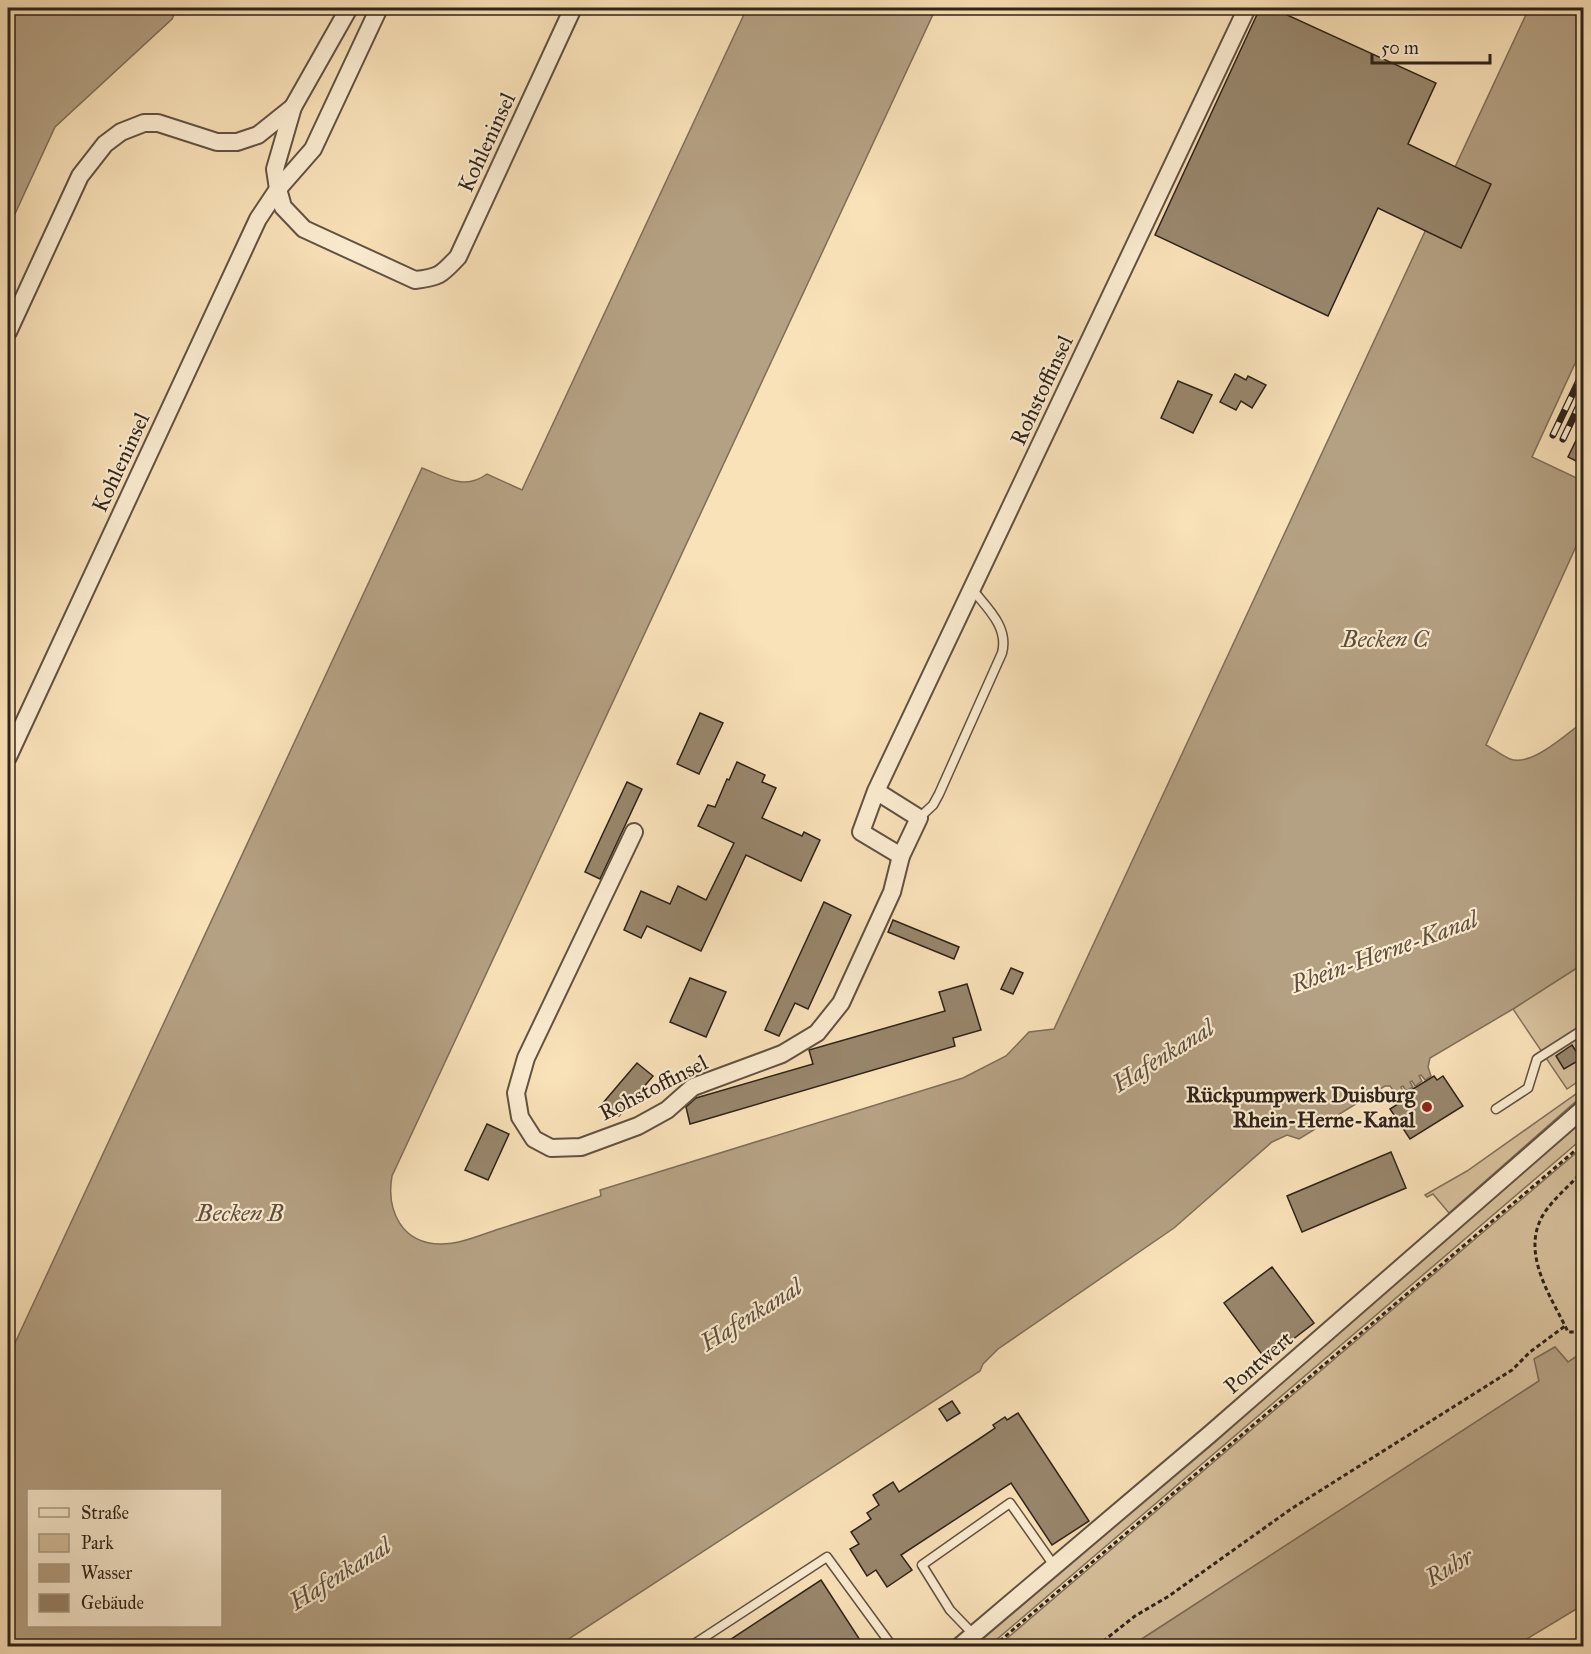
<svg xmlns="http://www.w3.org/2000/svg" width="1591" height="1654" font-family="'IM FELL Great Primer',serif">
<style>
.green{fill:#d7c19d;stroke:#83725c;stroke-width:1.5}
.water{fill:#b4a082;stroke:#7f6e58;stroke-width:1.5;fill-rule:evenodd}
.building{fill:#98866c;stroke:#2f231a;stroke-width:1.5}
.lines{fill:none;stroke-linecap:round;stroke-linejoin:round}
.service-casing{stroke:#625242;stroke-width:11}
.minor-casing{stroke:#625242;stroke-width:20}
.path{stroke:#2f231a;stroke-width:3;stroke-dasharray:4.5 3;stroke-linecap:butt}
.service{stroke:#fbecd1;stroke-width:8}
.minor{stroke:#fbecd1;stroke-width:16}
.rail-casing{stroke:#2f231a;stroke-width:7}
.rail{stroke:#fbecd1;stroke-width:4.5;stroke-dasharray:14;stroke-linecap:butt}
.poi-dot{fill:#8f2418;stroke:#fbecd1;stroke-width:2}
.labels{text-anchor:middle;stroke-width:4.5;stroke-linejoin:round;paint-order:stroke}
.street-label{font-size:22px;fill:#2f231a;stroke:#fbecd1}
.poi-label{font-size:22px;font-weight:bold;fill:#2f231a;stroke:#fbecd1;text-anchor:end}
.water-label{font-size:24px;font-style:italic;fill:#5e4f3e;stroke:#fbecd1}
</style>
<rect width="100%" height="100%" fill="#f9e1b8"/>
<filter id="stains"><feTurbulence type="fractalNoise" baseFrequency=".00333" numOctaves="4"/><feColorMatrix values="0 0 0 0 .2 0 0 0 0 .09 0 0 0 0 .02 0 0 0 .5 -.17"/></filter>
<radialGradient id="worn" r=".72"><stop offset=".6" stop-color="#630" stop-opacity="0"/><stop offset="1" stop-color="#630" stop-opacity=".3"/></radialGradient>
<g class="green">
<polygon points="1583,964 1583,1078 1567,1089 1513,1009"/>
<polygon points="1583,1089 1583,1095 1449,1213 1433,1194 1427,1197 1425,1195 1467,1171"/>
<polygon points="1583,1119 1583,1138 989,1646 970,1646"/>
<polygon points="1583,1147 1583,1352 1568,1362 1555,1347 1535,1359 1539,1381 1131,1646 998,1646"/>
</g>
<g class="water">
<polygon points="8,8 177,8 172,19 55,127 8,229"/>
<path d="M747,8H936L392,1176C386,1211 402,1244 441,1244C461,1244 480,1235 499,1229C533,1218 567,1207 601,1196L600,1190L963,1078L1006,1056L1029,1032L1054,1029L1529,8H1583V346L1532,457L1583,481V531L1486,745C1494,749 1502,756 1510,759C1532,767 1566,734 1583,722V964L1513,1009L1430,1058L1428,1067L1431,1076L1425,1080L1421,1075L1419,1076L1422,1081L1415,1086L1412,1081L1410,1082L1413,1087L1406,1091L1403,1086L1401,1087L1404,1093L1398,1097L1390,1086H1385L1299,1139L1287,1135L1272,1142L1174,1228L998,1349L983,1364L980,1371L558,1646H8V1358L422,468C446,477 464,491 487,474L522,490ZM28,1490H220V1626H28Z"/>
<polygon points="1555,1347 1568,1362 1583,1352 1583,1605 1515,1646 1131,1646 1539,1381 1534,1359"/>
</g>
<g class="building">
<polygon points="1260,8 1272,8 1436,83 1408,144 1491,184 1461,248 1378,208 1328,316 1155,235"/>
<polygon points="1235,374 1246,380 1248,376 1266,385 1252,408 1241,401 1236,410 1220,402"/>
<polygon points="1178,381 1212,395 1193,433 1161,418"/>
<polygon points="1584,424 1584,465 1568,457"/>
<polygon points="700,713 723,723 699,774 677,764"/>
<polygon points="737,762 765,775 762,782 776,788 762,818 802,836 804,832 820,840 801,881 746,855 701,951 647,926 641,938 624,930 641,891 670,904 678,886 706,900 734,843 698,826 708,805 715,807 727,779 729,780"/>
<polygon points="627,782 642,789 600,879 585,872"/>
<polygon points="824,902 851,915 808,1009 795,1003 779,1036 765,1030"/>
<polygon points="893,920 959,947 954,959 888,932"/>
<polygon points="1011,968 1023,973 1013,994 1001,989"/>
<polygon points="690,978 726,992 706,1037 670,1022"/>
<polygon points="967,984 981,1030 953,1038 955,1046 690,1124 686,1107 696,1098 813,1064 809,1050 945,1011 939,992"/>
<polygon points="1572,1045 1581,1059 1564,1069 1556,1056"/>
<polygon points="637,1063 653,1076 619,1116 603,1103"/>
<polygon points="1434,1076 1437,1080 1443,1076 1463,1106 1410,1139 1390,1109 1398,1104 1395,1100"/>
<polygon points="487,1124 509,1134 488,1180 465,1170"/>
<polygon points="1391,1152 1406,1188 1302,1232 1287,1196"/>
<polygon points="1272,1267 1314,1323 1266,1360 1224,1303"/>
<polygon points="952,1401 960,1413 947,1421 939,1409"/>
<polygon points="1018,1413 1089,1521 1052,1545 1011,1483 901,1555 912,1570 887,1587 876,1570 867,1576 850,1549 859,1544 851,1532 871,1519 867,1513 879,1505 873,1495 893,1482 899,1492 982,1437 995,1428 993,1425 1005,1417 1007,1420"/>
<polygon points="821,1580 860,1640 850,1647 719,1647"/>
</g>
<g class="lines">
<g class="service-casing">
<g id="service">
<path d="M919,818L933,805L939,794L1002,653C1009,627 987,608 972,589"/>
<polyline points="1496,1109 1528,1088 1537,1059 1584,1029"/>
<polyline points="974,1635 950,1610 922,1565 1010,1503 1055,1567"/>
<polyline points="691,1646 827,1557 892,1646"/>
</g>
</g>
<g class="minor-casing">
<g id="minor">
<path d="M349,8L293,107L275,169L278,189L283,207L304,229L415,280C440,277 441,275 458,257L573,8"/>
<polyline points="8,332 80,176 105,144 121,132 144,123 158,123 217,142 237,142 258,135 293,107"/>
<polyline points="8,757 258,219 278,189 313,149 379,8"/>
<polyline points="876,791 919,818 901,856 861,832 876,791 1247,8"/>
<polyline points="634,832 526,1058 516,1093 520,1117 534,1139 551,1148 581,1147 638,1126 667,1110 693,1087 782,1054 817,1033 841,1003 892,892 901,856"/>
<polyline points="960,1646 1209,1435 1584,1108"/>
</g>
</g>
<g class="path">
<path d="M1584,1170C1571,1184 1552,1200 1543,1215C1520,1254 1552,1298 1568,1332H1584"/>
<polyline points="994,1646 1584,1143"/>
<polyline points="1097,1646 1135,1616 1169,1596 1291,1509 1512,1370 1530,1352 1565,1326"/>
</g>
<use href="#service" class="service"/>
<use href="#minor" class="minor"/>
<g class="rail-casing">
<g id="rail">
<polyline points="1553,435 1584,370"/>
<polyline points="1563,439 1584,395"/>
</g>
</g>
<use href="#rail" class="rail"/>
</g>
<circle class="poi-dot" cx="1427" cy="1107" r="6"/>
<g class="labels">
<g class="street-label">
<text transform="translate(486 142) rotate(-65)" y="8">Kohleninsel</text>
<text transform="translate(1041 390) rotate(-65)" y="8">Rohstoffinsel</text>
<text transform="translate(120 462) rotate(-65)" y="8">Kohleninsel</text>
<text transform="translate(653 1087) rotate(-27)" y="8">Rohstoffinsel</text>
<text transform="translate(1258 1362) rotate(-41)" y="8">Pontwert</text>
</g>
<g class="poi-label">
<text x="1415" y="1102">Rückpumpwerk Duisburg<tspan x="1415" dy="25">Rhein-Herne-Kanal</tspan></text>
</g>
<g class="water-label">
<text x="1385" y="647">Becken C</text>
<text transform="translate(1384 952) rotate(-20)" y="8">Rhein-Herne-Kanal</text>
<text transform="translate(1163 1056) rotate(-32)" y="8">Hafenkanal</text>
<text x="240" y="1221">Becken B</text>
<text transform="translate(751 1315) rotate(-32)" y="8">Hafenkanal</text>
<text transform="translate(1449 1567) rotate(-31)" y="8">Ruhr</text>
<text transform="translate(340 1574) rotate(-32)" y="8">Hafenkanal</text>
</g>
</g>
<rect width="1591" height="1654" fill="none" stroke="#f9e1b8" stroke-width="30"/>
<rect x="9" y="9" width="1573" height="1636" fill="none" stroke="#2f231a" stroke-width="3"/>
<rect x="15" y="15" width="1561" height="1624" fill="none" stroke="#2f231a" stroke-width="1.5"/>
<rect x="27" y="1489" width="195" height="138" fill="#fbecd1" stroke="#a99c88" stroke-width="1.5"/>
<rect x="39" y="1508" width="30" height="9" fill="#fbecd1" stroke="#a99c88" stroke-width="1.5"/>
<text x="81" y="1519" font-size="18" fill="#2f231a">Straße</text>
<rect x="39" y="1534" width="30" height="18" fill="#d7c19d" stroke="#a99c88" stroke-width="1.5"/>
<text x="81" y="1549" font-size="18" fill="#2f231a">Park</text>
<rect x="39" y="1564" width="30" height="18" fill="#b4a082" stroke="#a99c88" stroke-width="1.5"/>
<text x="81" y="1579" font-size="18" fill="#2f231a">Wasser</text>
<rect x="39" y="1594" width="30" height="18" fill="#98866c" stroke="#a99c88" stroke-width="1.5"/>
<text x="81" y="1609" font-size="18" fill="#2f231a">Gebäude</text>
<path d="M1372 54v9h118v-9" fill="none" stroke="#2f231a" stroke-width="3"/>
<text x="1381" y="54" font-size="18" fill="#2f231a" stroke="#fbecd1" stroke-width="4.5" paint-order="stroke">50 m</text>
<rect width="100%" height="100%" filter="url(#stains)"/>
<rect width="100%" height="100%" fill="url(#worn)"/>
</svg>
